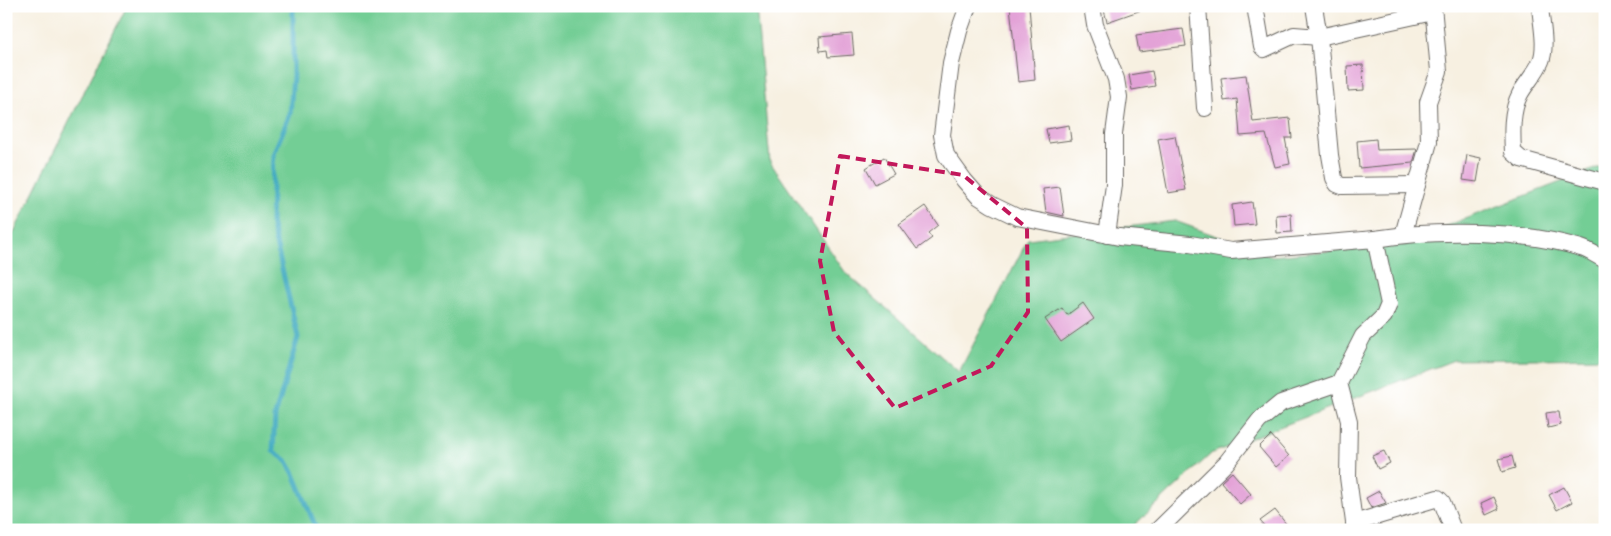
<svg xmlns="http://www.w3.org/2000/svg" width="1611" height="536" font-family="Mynerve,sans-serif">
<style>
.green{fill:#73ce95;stroke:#487558}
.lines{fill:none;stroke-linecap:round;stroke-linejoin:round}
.stream{stroke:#41aac1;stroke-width:5}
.building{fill:#e3a2d7}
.minor-casing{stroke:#696661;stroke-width:18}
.minor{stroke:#fff;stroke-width:16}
.marked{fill:none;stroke:#c2185b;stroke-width:4;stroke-dasharray:10 6;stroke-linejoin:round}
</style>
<rect width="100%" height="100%" fill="#fff"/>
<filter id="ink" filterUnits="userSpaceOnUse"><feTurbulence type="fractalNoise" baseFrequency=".02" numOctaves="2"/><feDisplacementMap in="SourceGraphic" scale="10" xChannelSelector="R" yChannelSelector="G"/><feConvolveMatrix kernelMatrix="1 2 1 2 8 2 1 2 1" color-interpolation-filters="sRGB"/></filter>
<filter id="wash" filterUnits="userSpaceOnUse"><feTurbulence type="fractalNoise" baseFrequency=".0096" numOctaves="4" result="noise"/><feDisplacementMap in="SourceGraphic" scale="20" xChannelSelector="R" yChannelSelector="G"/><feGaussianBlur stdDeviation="1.12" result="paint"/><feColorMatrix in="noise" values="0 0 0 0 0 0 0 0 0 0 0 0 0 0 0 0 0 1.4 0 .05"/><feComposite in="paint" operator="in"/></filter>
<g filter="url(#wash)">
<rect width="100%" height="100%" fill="#f7f0e1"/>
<g class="green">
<polygon points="127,6 756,6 770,162 845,272 959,372 1028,239 1175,221 1272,256 1397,245 1605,165 1605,358 1454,360 1212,453 1129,530 6,530 6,248"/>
<polygon points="1605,455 1605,530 1600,530"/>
</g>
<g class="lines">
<polyline class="stream" points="293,6 293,76 290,114 273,155 271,222 298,337 275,416 273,451 286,460 294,474 317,530"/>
</g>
<g id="blocks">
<g class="building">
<polygon points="1010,6 1029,6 1035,80 1018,82"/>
<polygon points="1103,6 1149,6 1150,7 1107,22"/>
<polygon points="1183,29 1186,46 1139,52 1136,35"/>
<polygon points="852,34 854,55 828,57 827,50 820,51 819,37"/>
<polygon points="1363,65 1364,90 1348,91 1347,66"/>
<polygon points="1152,71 1155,86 1132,90 1129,75"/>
<polygon points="1246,75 1253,122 1290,118 1292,138 1285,138 1290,164 1275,167 1266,134 1240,136 1237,99 1224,101 1221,78"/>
<polygon points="1069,125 1071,140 1049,143 1046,129"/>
<polygon points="1175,136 1186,190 1168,193 1158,139"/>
<polygon points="1376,139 1377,150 1417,149 1413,163 1359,168 1357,141"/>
<polygon points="1467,155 1481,158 1477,182 1463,180"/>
<polygon points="884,157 894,174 875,184 866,168"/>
<polygon points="1060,187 1064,216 1046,212 1043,189"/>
<polygon points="1252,202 1255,224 1234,226 1232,205"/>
<polygon points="925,206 938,225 928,233 932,238 917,249 899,224"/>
<polygon points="1291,214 1292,232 1277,233 1276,215"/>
<polygon points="1083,303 1094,319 1061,342 1045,319 1062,308 1067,315"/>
<polygon points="1553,412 1559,412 1561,425 1548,428 1546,413"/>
<polygon points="1271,435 1289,456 1276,467 1259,447"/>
<polygon points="1384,451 1390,463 1378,469 1372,456"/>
<polygon points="1512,456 1515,468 1502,472 1498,459"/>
<polygon points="1232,472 1251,494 1240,504 1221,482"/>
<polygon points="1564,487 1572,502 1557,510 1549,495"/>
<polygon points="1379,491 1386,503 1371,508 1366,498"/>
<polygon points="1494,497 1499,509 1486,515 1481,503"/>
<polygon points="1275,510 1291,530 1268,530 1260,521"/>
</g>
</g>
</g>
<g filter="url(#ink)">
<use href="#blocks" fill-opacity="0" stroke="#696661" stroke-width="1"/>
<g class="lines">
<g class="minor-casing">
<g id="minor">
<polyline points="968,6 959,31 951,63 942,135 946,155 964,180 978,196 992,205 1017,217 1119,237 1190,244 1231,251 1375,239 1389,304 1384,316 1363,336 1339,383 1349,421 1348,477 1355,530"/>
<polyline points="1092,6 1095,25 1116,79 1119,97 1114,134 1114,185 1107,235"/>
<polyline points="1198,6 1205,108"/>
<polyline points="1255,6 1262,47 1264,49 1294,35 1319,37 1433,12"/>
<polyline points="1314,6 1319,37 1330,155 1334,178 1337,184 1342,186 1417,185"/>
<path d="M1540,6C1541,22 1547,46 1541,61C1536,73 1526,83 1520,94C1511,111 1512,133 1513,152L1521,159L1605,182"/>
<polyline points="1403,235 1429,142 1428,102 1439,71 1433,6"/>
<path d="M1375,239C1435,229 1523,230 1581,248C1589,250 1597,256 1605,260"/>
<polyline points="1354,523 1438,498 1442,502 1453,530"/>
<polyline points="1158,530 1226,463 1259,421 1281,403 1339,383"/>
</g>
</g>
<use href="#minor" class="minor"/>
</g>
</g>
<path class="marked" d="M840,156L963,175L1027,228L1028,312L991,366L895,408L834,332L820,261Z"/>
<rect width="1611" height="536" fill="none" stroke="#fff" stroke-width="25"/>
</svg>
